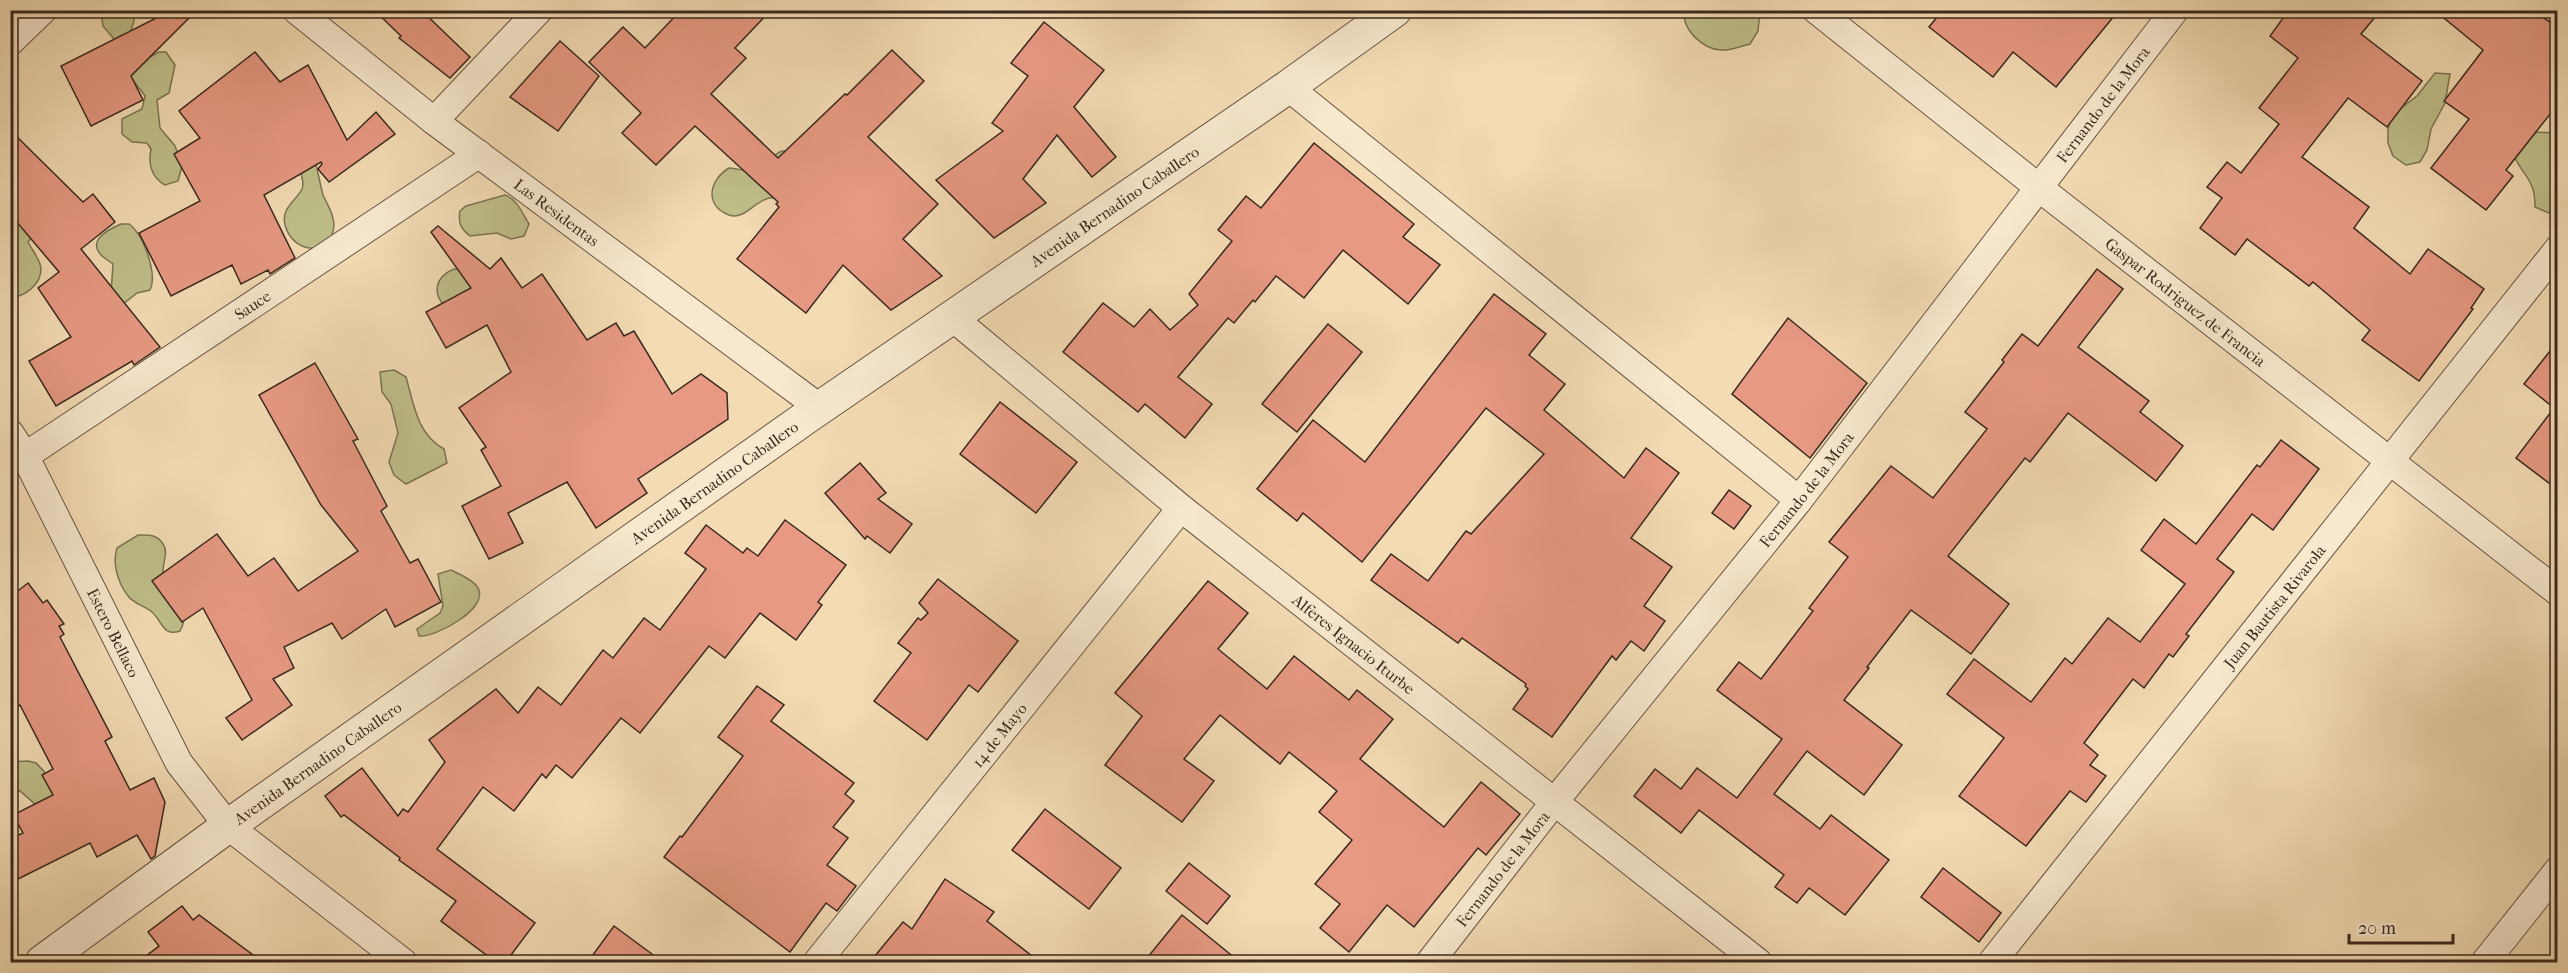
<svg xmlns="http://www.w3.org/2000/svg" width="2568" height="973" font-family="'IM FELL French Canon',serif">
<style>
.green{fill:#bfbf8a;stroke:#7c7454;stroke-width:1.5}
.building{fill:#e79983;stroke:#3a291d;stroke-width:1.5}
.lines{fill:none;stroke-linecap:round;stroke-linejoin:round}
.minor-casing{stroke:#685643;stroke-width:29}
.tertiary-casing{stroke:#685643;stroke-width:35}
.minor{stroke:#f7e8ce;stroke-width:27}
.tertiary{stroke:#f7e8ce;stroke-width:33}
.labels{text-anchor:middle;stroke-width:6;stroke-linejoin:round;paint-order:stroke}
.street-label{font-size:16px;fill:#3a291d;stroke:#f7e8ce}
</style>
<rect width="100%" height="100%" fill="#f3dbb4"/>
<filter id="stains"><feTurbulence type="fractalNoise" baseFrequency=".00333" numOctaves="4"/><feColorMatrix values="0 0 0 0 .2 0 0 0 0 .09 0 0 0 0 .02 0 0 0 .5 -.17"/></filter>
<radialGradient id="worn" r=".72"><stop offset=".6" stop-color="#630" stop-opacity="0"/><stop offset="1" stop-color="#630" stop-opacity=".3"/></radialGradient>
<g class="green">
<path d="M101,11H134V21L128,40L146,59L159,52H166L175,65L169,93L157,100L160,128L175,146L182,166L178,181L165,185C151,177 148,164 151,149L147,143L132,142L122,134V119L142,109L145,96L127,72L119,45L103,26Z"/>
<path d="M1684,11H1760L1758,31L1750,44C1741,46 1730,51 1721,50C1702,49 1682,29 1684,11Z"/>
<polygon points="2435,73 2450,74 2445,103 2431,129 2427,150 2420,162 2406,165 2393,156 2388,143 2388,129 2392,115 2417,96"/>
<path d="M2530,132L2557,133V177L2553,188L2557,205L2549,213L2535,207C2535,179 2525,179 2514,156Z"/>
<path d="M312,150C317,165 319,180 323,195C327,204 334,214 334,225C332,257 293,255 285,225C281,208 295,202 302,189C305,183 301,174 299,167Z"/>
<path d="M782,151H790L776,198C757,195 747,221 729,215C703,205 710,179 729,168C738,168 751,174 759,170C768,165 771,155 782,151Z"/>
<path d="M505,195C517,199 522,213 529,224L524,236L511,239L497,233L470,236C460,228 458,222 460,211L466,206Z"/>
<path d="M16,207L37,230L28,242C32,250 41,261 41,269C41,284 25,297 11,297V221Z"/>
<path d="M121,224H129C143,234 158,274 150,290L137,293L118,308L111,293L113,264C109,261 104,258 101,255C87,239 110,229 121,224Z"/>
<path d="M454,269H461L482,286L447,308C431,294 435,277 454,269Z"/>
<path d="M394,370L406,377C414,405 417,434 444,449L447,463L406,484L394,475L389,462L398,433L391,404L382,392L380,372Z"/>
<path d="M138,535C148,535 157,534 163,544C170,554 160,565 164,576C171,598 194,605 180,631C163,637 162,621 152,612C145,606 134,604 128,596C118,583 112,564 117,548Z"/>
<path d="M451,570C459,574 474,580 478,588C490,608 435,638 419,636L417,629L440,613L443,606L438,574Z"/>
<polygon points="28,761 36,763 52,780 59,803 36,805 20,791 11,788 10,762"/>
</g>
<g class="building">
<polygon points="172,10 197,10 131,76 143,100 91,126 61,66"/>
<polygon points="374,10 421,10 470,57 450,78 399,38 401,36"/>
<polygon points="681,10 771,10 735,48 746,58 711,94 778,158 845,94 847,95 892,50 924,81 868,137 938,204 903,239 942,276 891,310 843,265 806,313 737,259 779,207 776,204 778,202 695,126 656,165 622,133 641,113 589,62 623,27 645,48"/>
<polygon points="1943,10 2119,10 2056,87 2013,52 1993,77 1929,27"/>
<polygon points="2289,10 2381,10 2361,34 2422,81 2387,127 2348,98 2302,157 2369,207 2354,228 2410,274 2428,249 2484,289 2471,308 2473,309 2419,381 2362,340 2370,330 2313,282 2309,286 2247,239 2235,255 2200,228 2222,198 2207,187 2227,162 2241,173 2279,124 2259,108 2298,58 2270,36"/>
<polygon points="2434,10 2533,10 2558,28 2558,104 2506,170 2513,176 2486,210 2431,168 2469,119 2444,101 2483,50"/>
<polygon points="1044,22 1104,70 1074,107 1116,157 1092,177 1057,135 1023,179 1046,203 994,238 936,180 1003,131 992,123 1028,76 1011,63"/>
<polygon points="560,41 599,76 558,131 510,97"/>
<polygon points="255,52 280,82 308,65 347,140 376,112 395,134 329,182 318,169 322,164 321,162 264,195 295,258 270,274 268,270 241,284 232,265 171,296 139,233 200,201 174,154 200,138 179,111"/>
<polygon points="10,130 83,202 93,194 115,222 81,249 160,347 134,365 132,361 56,406 29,361 71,337 38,288 59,272 10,214"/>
<polygon points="1314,143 1414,224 1403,237 1440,265 1408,304 1343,250 1304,298 1276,276 1255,302 1253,300 1234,323 1228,318 1178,377 1212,404 1185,438 1145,404 1138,412 1063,352 1103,303 1134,327 1150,309 1170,330 1198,305 1189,294 1232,241 1218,230 1246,196 1261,208"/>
<polygon points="438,226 490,269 501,258 522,288 542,274 587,340 616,323 624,336 634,331 672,394 701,374 727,393 728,419 638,479 647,493 596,528 567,482 508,513 523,543 489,559 462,506 501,486 481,450 486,447 459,408 511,372 487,325 446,348 426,312 471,288 431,232"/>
<polygon points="2097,269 2123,289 2078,347 2149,401 2140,412 2183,446 2156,481 2068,413 2030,462 2025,458 1948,556 2009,604 1971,654 1911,610 1867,667 1869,668 1844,700 1902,745 1864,795 1807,751 1774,794 1820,829 1831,815 1889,860 1845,915 1809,888 1797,903 1775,887 1784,875 1699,810 1681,833 1634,796 1655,769 1681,789 1697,768 1737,798 1782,739 1717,690 1739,662 1761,679 1813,611 1809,608 1848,557 1829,542 1891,466 1933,498 1987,429 1965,412 2004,362 2002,360 2022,334 2038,346"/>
<polygon points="1494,294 1546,334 1529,355 1565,384 1544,410 1624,478 1646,448 1679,473 1631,538 1672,567 1644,606 1665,621 1644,651 1631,641 1616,660 1612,656 1552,737 1513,709 1528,689 1525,686 1526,684 1462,638 1458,643 1371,580 1391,554 1428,581 1466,531 1471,534 1544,454 1486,408 1362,562 1303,513 1297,521 1257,489 1313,420 1365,462"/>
<polygon points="1788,318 1867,383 1810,458 1732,394"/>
<polygon points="1328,324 1362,352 1297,432 1262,404"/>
<polygon points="2558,341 2558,490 2516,458 2554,408 2524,384"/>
<polygon points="315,363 358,439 353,441 387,506 381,511 410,563 418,559 441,602 395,627 386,609 342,639 332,623 284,647 294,668 273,679 292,705 242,740 226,718 252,700 203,608 182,622 152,581 217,534 248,576 274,558 298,591 358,551 321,505 259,395"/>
<polygon points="1000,402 1077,462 1036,513 960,454"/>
<polygon points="2281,440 2319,469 2273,530 2252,514 2217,559 2234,572 2186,634 2189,636 2173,657 2169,654 2144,688 2133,679 2084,743 2098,755 2090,765 2106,776 2086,802 2070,791 2026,846 1959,796 2004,738 1947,694 1974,659 2031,702 2065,658 2072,664 2108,618 2140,642 2185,584 2141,550 2164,519 2196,544 2257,465 2260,467"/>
<polygon points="860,463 886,493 878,499 912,524 890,553 867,536 865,539 825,493"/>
<polygon points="1729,490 1751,506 1734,529 1712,513"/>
<polygon points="785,520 846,565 818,602 822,605 796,640 760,613 725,658 709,646 640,733 621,718 572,778 556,765 546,778 542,774 514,811 483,787 437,849 535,923 505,963 497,963 441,921 456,901 399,860 400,858 344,815 341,817 325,796 362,768 398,816 403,809 408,812 445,762 429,740 496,689 518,713 538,687 561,705 603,650 613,658 644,618 660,630 706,569 685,553 706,525 743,553 747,548 758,556"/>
<polygon points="938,579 1018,641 978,692 969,685 927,740 874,701 911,653 898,643 918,618 921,620 928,613 919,603"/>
<polygon points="1208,581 1248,613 1218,649 1267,689 1294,656 1349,700 1357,690 1393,719 1360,759 1444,827 1481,782 1520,814 1486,855 1478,848 1414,927 1387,905 1349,952 1320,928 1340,904 1315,884 1352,840 1319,812 1337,791 1289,752 1280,764 1220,715 1184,759 1214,781 1182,822 1105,765 1142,716 1115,693"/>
<polygon points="28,583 43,603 47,600 64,624 59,626 64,634 60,637 112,737 105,741 130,790 154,778 165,802 155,856 151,859 137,835 97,857 90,843 10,883 10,839 23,833 13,815 53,795 42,775 53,769 20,705 10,711 10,597"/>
<polygon points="757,686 784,705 771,721 854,783 845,794 854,801 833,827 848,838 827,865 856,886 837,911 826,903 790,952 664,857 680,836 682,837 743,756 718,737"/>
<polygon points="1045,809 1121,868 1089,909 1012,850"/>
<polygon points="1189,863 1230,896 1207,924 1166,891"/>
<polygon points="1943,868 2001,913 1979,942 1921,897"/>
<polygon points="945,879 994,912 987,921 1041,963 869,963 903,922 912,929"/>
<polygon points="182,906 193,920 199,915 264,963 137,963 159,946 148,932"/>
<polygon points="1182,915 1241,963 1143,963"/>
<polygon points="614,926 664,963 587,963"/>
</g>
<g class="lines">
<g class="minor-casing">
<g id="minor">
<path id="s1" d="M296,10L434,121L820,408"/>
<path id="s2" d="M1816,10L2038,187L2558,592"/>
<polyline points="10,42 43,10"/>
<polyline points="1288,87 1799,500"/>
<polyline points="434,121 539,10"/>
<path id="s3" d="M952,317L1181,508L1758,962"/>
<path id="s4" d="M10,433L25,456L179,763L228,826L403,962"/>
<path id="s5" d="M25,456L479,154"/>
<path id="s6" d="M817,962L1181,508"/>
<path id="s7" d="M1430,962L1555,801L1799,500L2175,10"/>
<path id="s8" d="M1992,962L2558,249"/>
<polyline points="2485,962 2558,870"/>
</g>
</g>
<g class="tertiary-casing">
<g id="tertiary">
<path id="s9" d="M42,962L228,826L808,416L1288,87L1395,10"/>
</g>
</g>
<use href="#minor" class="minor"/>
<use href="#tertiary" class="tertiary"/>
</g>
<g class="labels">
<g class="street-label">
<text dy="6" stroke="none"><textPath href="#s7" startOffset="1090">Fernando de la Mora</textPath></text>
<text dy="6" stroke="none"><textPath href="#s9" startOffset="1312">Avenida Bernadino Caballero</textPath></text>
<text dy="6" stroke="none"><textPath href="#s1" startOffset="330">Las Residentas</textPath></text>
<text dy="6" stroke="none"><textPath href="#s2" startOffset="471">Gaspar Rodriguez de Francia</textPath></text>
<text dy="6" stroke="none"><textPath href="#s5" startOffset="273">Sauce</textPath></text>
<text dy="6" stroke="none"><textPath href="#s9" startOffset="826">Avenida Bernadino Caballero</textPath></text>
<text dy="6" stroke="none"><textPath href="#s7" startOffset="604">Fernando de la Mora</textPath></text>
<text dy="6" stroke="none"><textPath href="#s8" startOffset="454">Juan Bautista Rivarola</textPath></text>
<text dy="6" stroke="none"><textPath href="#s4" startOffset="225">Estero Bellaco</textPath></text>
<text dy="6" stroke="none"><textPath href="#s3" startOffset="518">Alferes Ignacio Iturbe</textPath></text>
<text dy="6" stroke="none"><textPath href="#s6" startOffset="291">14 de Mayo</textPath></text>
<text dy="6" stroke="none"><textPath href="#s9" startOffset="340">Avenida Bernadino Caballero</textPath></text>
<text dy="6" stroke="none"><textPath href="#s7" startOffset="118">Fernando de la Mora</textPath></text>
</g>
</g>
<rect width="2568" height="973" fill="none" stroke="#f3dbb4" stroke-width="36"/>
<rect x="12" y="12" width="2544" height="949" fill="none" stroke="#3a291d" stroke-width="3"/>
<rect x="18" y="18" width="2532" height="937" fill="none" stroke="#3a291d" stroke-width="1.5"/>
<path d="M2349 934v9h104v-9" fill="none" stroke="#3a291d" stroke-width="3"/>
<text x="2358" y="934" font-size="18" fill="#3a291d" stroke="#f7e8ce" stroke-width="4.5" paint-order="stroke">20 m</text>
<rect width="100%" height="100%" filter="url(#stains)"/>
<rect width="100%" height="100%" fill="url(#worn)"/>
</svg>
